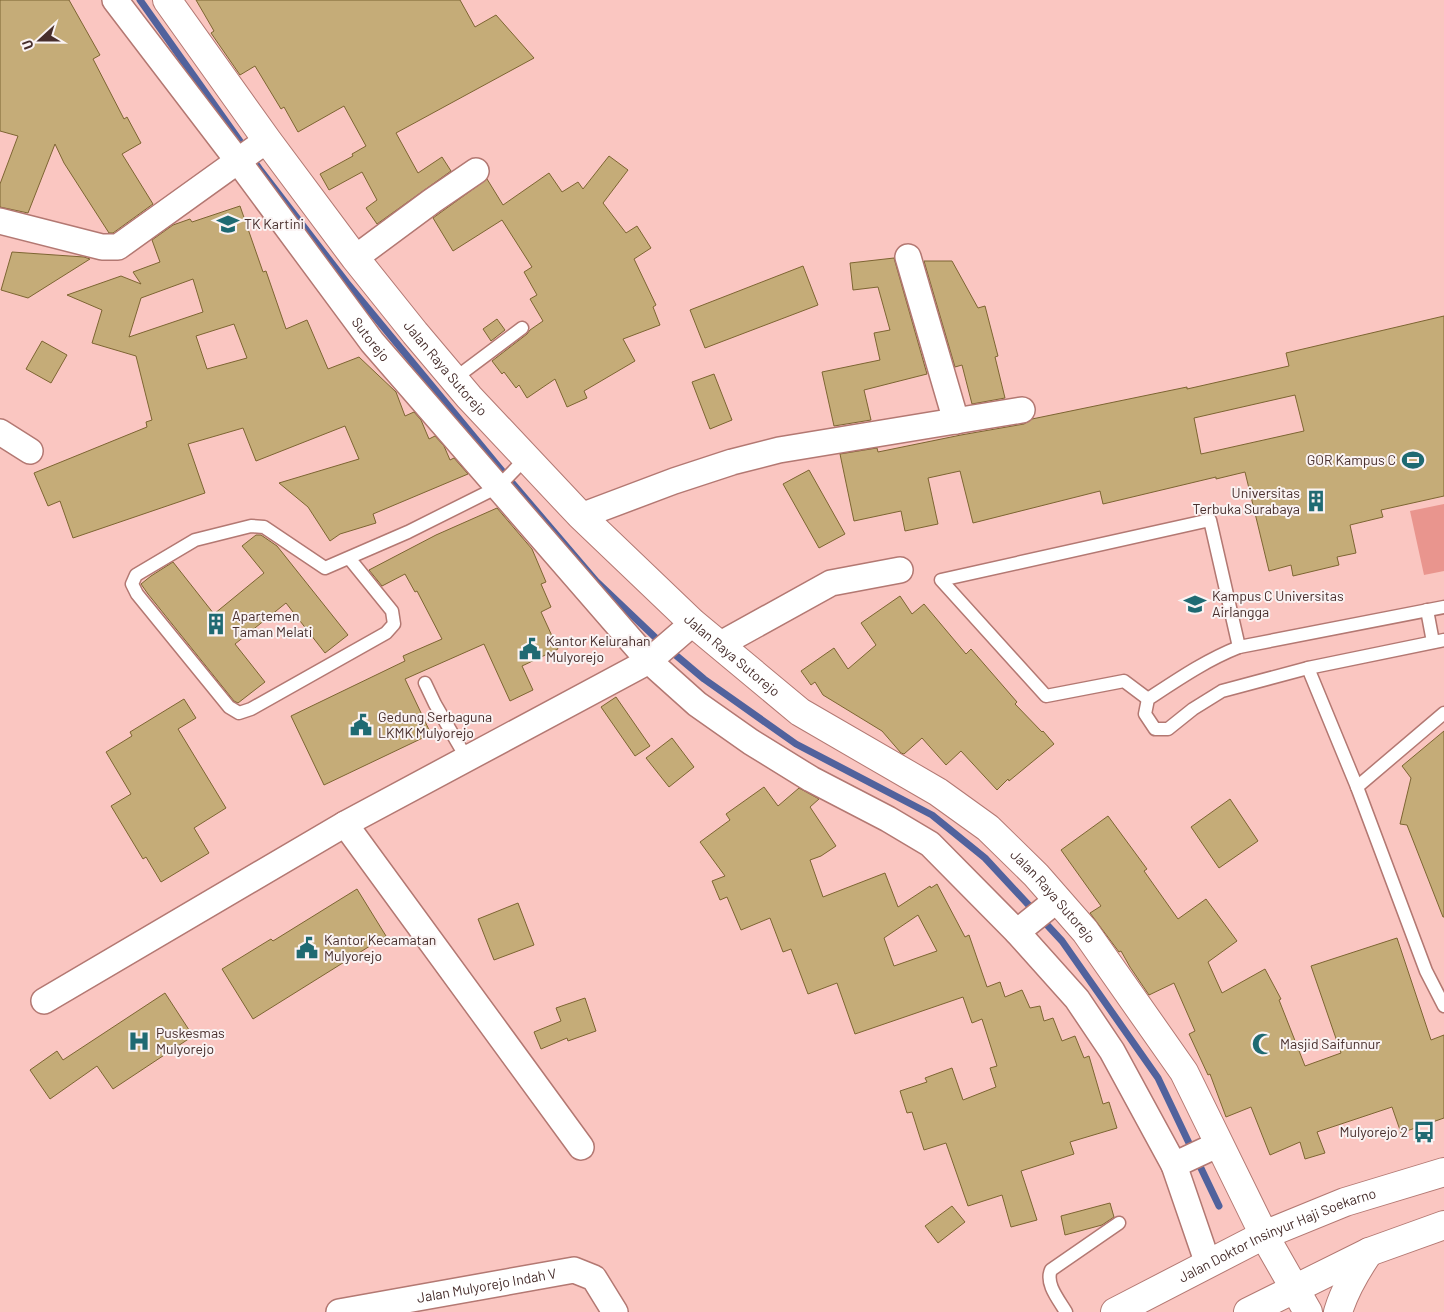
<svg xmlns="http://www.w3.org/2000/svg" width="1444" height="1312" font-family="Barlow,sans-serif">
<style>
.green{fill:#e9958e}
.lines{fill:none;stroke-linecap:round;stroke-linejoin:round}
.stream{stroke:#51629d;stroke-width:7}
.building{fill:#c5ac78;stroke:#7d6532;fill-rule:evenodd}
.service-casing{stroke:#b37872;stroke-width:15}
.minor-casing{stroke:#b37872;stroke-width:28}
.secondary-casing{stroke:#b37872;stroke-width:30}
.primary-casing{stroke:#b37872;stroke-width:30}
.service{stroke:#fff;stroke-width:12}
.minor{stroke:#fff;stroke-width:25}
.secondary{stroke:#fff;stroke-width:28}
.primary{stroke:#fff;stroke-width:28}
.labels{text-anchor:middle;stroke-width:4;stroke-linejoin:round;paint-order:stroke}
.poi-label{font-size:14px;fill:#472e2c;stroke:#faf3f3;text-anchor:start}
.street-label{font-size:14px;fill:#472e2c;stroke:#faf3f3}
</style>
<rect width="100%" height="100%" fill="#fac6c1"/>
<polygon class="green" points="1444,504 1444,571 1424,575 1410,511"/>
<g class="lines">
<polyline class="stream" points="140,0 261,171 347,283 508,478 596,581 659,641 704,679 796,744 932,815 985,858 1062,941 1158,1078 1219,1206"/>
</g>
<g class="building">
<polygon points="0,0 69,0 100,55 93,59 124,119 127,117 141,143 122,154 153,204 113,233 109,233 64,163 55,144 28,213 0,207 0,184 18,136 0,131"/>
<polygon points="196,0 460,0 475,27 496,15 534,58 396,133 418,173 442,157 451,171 377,224 366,208 377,200 362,172 329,190 320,174 353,156 352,154 366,146 344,106 298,132 284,107 281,109 255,66 240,75 211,33 214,31"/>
<polygon points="609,156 628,170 603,203 626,233 637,226 651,248 634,259 656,305 653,307 660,325 623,339 635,361 584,391 587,398 567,407 555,379 527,398 519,385 516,388 504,372 502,374 492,361 527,334 530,330 543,321 530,299 537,295 524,272 532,267 502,220 453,251 433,218 487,179 503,205 549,173 562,192 578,182 583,189"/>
<path d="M240,206L263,272L266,271L286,329L307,320L328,369L359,357L396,392L405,416L414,412L421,420L429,439L435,436L444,446L450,460L454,458L468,474L373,514L376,523L340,534L330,541L308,507L279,483L359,459L345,426L256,461L243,428L188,444L205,493L73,538L60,501L48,506L34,473L147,427L146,422L152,420L136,356L92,343L102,310L67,295L121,276L141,284L133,272L160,262L152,240L173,225L190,219L192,222ZM193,279L203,312L129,337L141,298ZM234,324L247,358L207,369L196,336Z"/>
<polygon points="12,252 84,257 90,259 28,298 1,290"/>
<polygon points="894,258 927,374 864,390 871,420 834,426 822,372 880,360 874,333 890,330 878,287 853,290 850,263"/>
<polygon points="924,261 952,261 978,308 985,306 998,356 995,357 1005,398 972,404 962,365 955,367"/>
<polygon points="803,266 818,305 705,348 690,310"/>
<path d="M1444,316V496L1381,510L1383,517L1350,525L1356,553L1337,557L1339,565L1293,576L1291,565L1269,571L1245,472L1216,479V477L1103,504L1100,491L973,523L960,471L928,478L938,524L905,531L901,511L854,521L840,454L877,448L878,452L961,435L1024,424L1032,419L1187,387V389L1289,366L1286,353ZM1295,395L1304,431L1201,454L1194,418Z"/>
<polygon points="497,319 505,330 491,341 483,329"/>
<polygon points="42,341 67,355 51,383 26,369"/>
<polygon points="714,374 732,420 710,429 692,382"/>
<polygon points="809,470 845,534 819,548 783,484"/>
<polygon points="497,508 532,549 546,582 541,584 551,607 541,612 558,649 522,666 533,690 510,701 484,644 405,679 431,734 324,785 291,716 405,661 403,656 442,639 417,591 415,592 405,574 382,586 369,570 436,535"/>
<polygon points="256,535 261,535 277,546 348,635 325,653 286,603 235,644 265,682 238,703 234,701 148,594 141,584 151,576 173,562 214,614 264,573 242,546"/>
<polygon points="900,596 912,614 924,604 966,654 971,649 1017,702 1015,704 1042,732 1043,731 1054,744 1009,781 1008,779 997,790 961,751 946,765 922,738 904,754 901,753 882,731 823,695 815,682 811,685 801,671 834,648 848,669 876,645 861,623"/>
<polygon points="616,697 650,746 635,756 601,707"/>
<polygon points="184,699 196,718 178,729 226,808 194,828 209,853 161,882 146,857 143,859 111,806 131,794 106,752 132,736 130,732"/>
<polygon points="1444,731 1444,917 1443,917 1407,825 1400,824 1411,778 1402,766"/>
<polygon points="672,738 694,767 669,787 646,758"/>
<path d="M764,787L778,806L799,788L819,799L810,807L836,846L821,856L810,860L823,897L885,873L898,907L930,886L931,888L937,884L965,937L969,935L987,987L1000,982L1005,997L1022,990L1030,1008L1040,1006L1044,1021L1053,1018L1062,1041L1075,1036L1084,1058L1089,1056L1103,1104L1109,1102L1117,1128L1070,1142L1074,1154L1021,1171L1037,1220L1011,1227L1002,1195L968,1206L946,1143L924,1150L912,1112L907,1113L900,1091L927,1082L925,1078L952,1068L963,1100L996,1087L990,1068L997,1066L982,1019L972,1023L963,997L855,1034L837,983L808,994L791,949L783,952L770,918L741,930L727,897L720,900L712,881L725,876L700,842L730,820L726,814ZM918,915L937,951L894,966L884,938Z"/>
<polygon points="1230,799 1258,841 1219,868 1191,827"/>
<polygon points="1108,816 1147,869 1144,871 1178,919 1206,899 1237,941 1208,962 1222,993 1265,969 1281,999 1279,1000 1305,1066 1341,1053 1311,966 1397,938 1431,1040 1444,1035 1444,1118 1401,1133 1392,1107 1317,1132 1325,1153 1305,1159 1300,1142 1270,1155 1251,1107 1226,1117 1210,1074 1208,1075 1189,1034 1195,1031 1174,983 1149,995 1130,967 1121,951 1119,952 1090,913 1101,906 1061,850"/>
<polygon points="357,889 386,936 253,1019 222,969 271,939 273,941"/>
<polygon points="518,903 534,945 494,960 478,919"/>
<polygon points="165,993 193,1036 113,1089 97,1066 50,1099 30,1070 57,1051 63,1060"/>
<polygon points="585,998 596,1031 568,1041 567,1038 541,1049 534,1032 561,1021 556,1008"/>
<polygon points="1110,1203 1114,1217 1102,1225 1065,1235 1061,1216"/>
<polygon points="952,1206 965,1222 938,1243 925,1226"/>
</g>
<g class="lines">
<g class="service-casing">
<g id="service">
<polyline points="454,379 522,328"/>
<polyline points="349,558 392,611 394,624 386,633 251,709 239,713 229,707 137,594 132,584 136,575 195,540 251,526 264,527 325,568 408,532 498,487 526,458"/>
<path d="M1444,607L1239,647C1206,660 1177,680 1148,699L1145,714L1155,729H1168L1193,709L1222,691L1308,668L1444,640"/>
<polyline points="1427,610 1433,642"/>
<polyline points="1308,668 1357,787 1426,971 1444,1006"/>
<polyline points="425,683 435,704 467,759"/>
<polyline points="1148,699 1124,681 1046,696 941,580 1210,520 1239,647"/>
<polyline points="1357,787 1444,713"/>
<path d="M1066,1312C1059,1300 1045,1284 1051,1270L1119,1223"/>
</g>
</g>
<g class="minor-casing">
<g id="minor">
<path id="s1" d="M115,0L238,161L372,342L649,661L697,704L751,742L811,779L888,819L930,844L1017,932L1077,999L1112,1051L1174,1165L1208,1264"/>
<polyline points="0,221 102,247 118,247 267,140"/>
<polyline points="908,257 956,421"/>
<polyline points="355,258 432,201 476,171"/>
<polyline points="0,432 30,451"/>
<polyline points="581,516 674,481 732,462 779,450 1022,410"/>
<polyline points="719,645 831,583 900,570"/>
<polyline points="345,824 649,661 693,623"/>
<polyline points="1017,932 1058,899"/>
<polyline points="44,1001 345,824 581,1147"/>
<polyline points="1174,1165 1219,1144"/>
<path id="s2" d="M339,1312L574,1270L594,1278L615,1312"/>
</g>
</g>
<g class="secondary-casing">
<g id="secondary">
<path id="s3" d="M167,0L267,140L355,258L415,333L469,397L581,516L693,623L800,712L938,792L988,828L1036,875L1085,931L1184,1072L1264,1235L1308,1312"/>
<path d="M1338,1312C1345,1289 1356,1271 1369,1252"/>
</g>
</g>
<g class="primary-casing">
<g id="primary">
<path id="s4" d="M1115,1312L1264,1235L1345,1202L1444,1172"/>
<polyline points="1248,1312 1369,1252 1444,1225"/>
</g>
</g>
<use href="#service" class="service"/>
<use href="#minor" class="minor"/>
<use href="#secondary" class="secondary"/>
<use href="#primary" class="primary"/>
</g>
<defs>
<g id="school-bare" transform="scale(1.725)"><path d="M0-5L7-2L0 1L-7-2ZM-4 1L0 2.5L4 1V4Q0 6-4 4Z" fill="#1f6a72" stroke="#faf3f3" stroke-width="2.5" paint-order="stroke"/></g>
<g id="stadium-bare" transform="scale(1.725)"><path d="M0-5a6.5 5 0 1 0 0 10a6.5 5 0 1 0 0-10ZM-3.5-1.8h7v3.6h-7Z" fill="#1f6a72" stroke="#faf3f3" stroke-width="2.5" paint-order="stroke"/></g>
<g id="building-bare" transform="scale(1.725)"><path d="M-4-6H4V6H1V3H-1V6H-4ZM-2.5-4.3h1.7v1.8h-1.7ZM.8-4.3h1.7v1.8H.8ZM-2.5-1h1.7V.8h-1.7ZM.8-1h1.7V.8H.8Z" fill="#1f6a72" stroke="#faf3f3" stroke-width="2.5" paint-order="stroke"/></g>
<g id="university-bare" transform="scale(1.725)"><path d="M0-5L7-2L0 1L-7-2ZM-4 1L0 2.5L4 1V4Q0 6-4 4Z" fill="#1f6a72" stroke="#faf3f3" stroke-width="2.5" paint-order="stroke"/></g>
<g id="civic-bare" transform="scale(1.725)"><path d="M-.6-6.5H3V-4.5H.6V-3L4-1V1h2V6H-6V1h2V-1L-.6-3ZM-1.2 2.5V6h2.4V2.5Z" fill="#1f6a72" stroke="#faf3f3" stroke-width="2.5" paint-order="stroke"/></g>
<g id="hospital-bare" transform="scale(1.725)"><path d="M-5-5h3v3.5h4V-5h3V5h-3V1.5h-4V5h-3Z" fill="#1f6a72" stroke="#faf3f3" stroke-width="2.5" paint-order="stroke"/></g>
<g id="mosque-bare" transform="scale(1.725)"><path d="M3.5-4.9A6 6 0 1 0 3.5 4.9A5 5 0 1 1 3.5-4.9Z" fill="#1f6a72" stroke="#faf3f3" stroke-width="2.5" paint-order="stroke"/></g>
<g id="bus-bare" transform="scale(1.725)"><path d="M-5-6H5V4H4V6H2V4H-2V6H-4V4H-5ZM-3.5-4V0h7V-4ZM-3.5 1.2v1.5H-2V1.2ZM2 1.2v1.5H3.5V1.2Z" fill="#1f6a72" stroke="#faf3f3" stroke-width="2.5" paint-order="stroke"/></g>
</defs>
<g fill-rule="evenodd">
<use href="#school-bare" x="228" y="224"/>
<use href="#stadium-bare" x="1413" y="460"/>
<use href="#building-bare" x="1316" y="501"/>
<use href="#university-bare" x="1195" y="604"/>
<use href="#building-bare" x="216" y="624"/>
<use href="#civic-bare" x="530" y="649"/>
<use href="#civic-bare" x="361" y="725"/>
<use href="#civic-bare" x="307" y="948"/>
<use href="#hospital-bare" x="139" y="1041"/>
<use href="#mosque-bare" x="1263" y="1044"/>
<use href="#bus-bare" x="1424" y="1132"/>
</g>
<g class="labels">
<g class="poi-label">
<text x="244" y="229">TK Kartini</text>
<text x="1396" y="465" text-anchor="end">GOR Kampus C</text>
<text x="1300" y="498" text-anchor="end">Universitas<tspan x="1300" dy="16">Terbuka Surabaya</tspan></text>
<text x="1212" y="601">Kampus C Universitas<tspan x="1212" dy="16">Airlangga</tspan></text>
<text x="232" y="621">Apartemen<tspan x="232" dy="16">Taman Melati</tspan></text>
<text x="546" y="646">Kantor Kelurahan<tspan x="546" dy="16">Mulyorejo</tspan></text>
<text x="378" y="722">Gedung Serbaguna<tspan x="378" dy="16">LKMK Mulyorejo</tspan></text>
<text x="324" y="945">Kantor Kecamatan<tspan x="324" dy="16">Mulyorejo</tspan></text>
<text x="156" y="1038">Puskesmas<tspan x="156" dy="16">Mulyorejo</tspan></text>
<text x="1280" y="1049">Masjid Saifunnur</text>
<text x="1408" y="1137" text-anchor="end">Mulyorejo 2</text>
</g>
<g class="street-label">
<text dy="5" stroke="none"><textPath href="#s1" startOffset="425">Sutorejo</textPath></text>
<text dy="5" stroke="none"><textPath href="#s3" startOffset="462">Jalan Raya Sutorejo</textPath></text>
<text dy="5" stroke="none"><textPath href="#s3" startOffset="868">Jalan Raya Sutorejo</textPath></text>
<text dy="5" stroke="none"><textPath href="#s3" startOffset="1272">Jalan Raya Sutorejo</textPath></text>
<text dy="5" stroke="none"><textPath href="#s4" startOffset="180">Jalan Doktor Insinyur Haji Soekarno</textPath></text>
<text dy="5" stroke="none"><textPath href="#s2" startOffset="150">Jalan Mulyorejo Indah V</textPath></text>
</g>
</g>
<g transform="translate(40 40) rotate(249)" stroke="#faf3f3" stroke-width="4" paint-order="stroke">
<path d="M0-4L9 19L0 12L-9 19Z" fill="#472e2c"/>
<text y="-8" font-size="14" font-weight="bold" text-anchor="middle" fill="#472e2c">U</text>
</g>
</svg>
